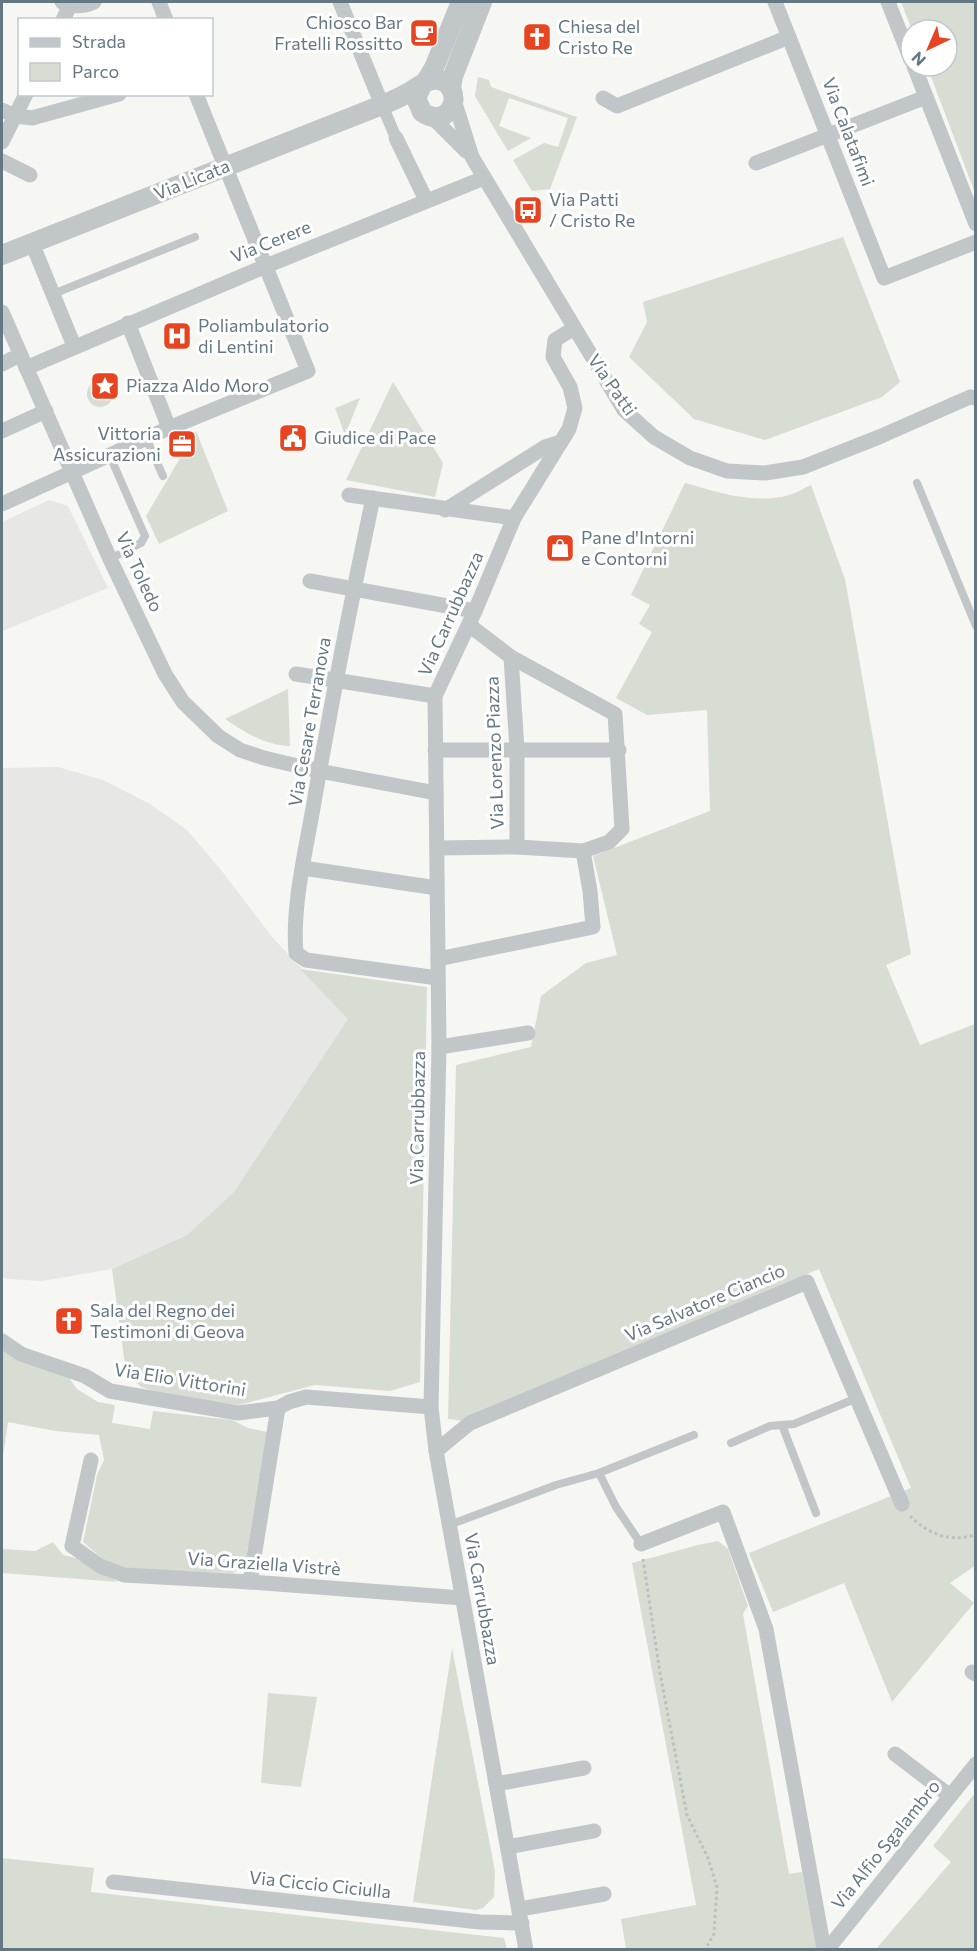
<svg xmlns="http://www.w3.org/2000/svg" width="977" height="1951" font-family="Commissioner,sans-serif">
<style>
.built{fill:#e7e7e6}
.green{fill:#d7ddd3}
.lines{fill:none;stroke-linecap:round;stroke-linejoin:round}
.path{stroke:#bdbfc1;stroke-width:3;stroke-dasharray:3 3;stroke-linecap:butt}
.service{stroke:#c1c6c8;stroke-width:8}
.pedestrian{stroke:#c1c6c8;stroke-width:12}
.minor{stroke:#c1c6c8;stroke-width:15}
.tertiary{stroke:#c1c6c8;stroke-width:20}
.labels{text-anchor:middle;stroke-width:6;stroke-linejoin:round;paint-order:stroke}
.poi-label{font-size:18px;fill:#647884;stroke:#fff;text-anchor:start}
.street-label{font-size:18px;fill:#647884;stroke:#fff}
</style>
<rect width="100%" height="100%" fill="#f6f6f2"/>
<g class="built">
<polygon points="49,500 68,506 108,588 2,631 2,522"/>
<polygon points="58,767 103,780 150,804 187,830 221,870 273,938 349,1019 234,1192 187,1235 112,1269 42,1281 8,1279 2,1278 2,768"/>
</g>
<g class="green">
<polygon points="901,2 975,2 975,193 927,66 947,66 947,30 912,30"/>
<polygon points="478,77 489,80 491,87 577,117 550,189 532,191 513,160 544,143 558,147 568,118 509,98 499,126 531,138 508,151 475,96"/>
<polygon points="843,237 900,382 882,397 765,440 694,419 629,357 647,322 643,302"/>
<circle cx="100" cy="394" r="13"/>
<polygon points="393,382 443,463 435,497 346,480"/>
<polygon points="360,398 345,435 335,408"/>
<polygon points="196,431 228,511 159,544 146,516"/>
<path d="M685,483C718,492 754,505 789,495C797,493 804,488 811,485L845,579L911,954L886,965L920,1045L975,1024L976,1565L950,1583L974,1603L892,1702L844,1583L773,1612L749,1553L911,1488L819,1269L464,1421L448,1419L456,1065L531,1047L541,996L586,963L617,955L593,856L710,811L707,710L647,715L616,698L652,632L639,624L650,605L631,595Z"/>
<path d="M288,689L290,746C265,745 246,733 225,719Z"/>
<polygon points="300,969 427,987 420,1382 390,1391 315,1385 239,1405 170,1396 141,1387 126,1372 112,1269 187,1235 234,1192 348,1019"/>
<polygon points="2,1347 67,1375 77,1389 98,1402 115,1405 112,1423 150,1429 153,1411 232,1420 248,1428 267,1432 245,1565 233,1573 127,1569 104,1560 83,1542 97,1475 104,1460 99,1435 55,1431 8,1422 2,1463"/>
<polygon points="718,1541 728,1549 748,1606 743,1614 789,1874 802,1872 816,1947 814,1950 626,1949 621,1919 696,1905 632,1563 698,1545"/>
<polygon points="53,1542 63,1555 76,1558 118,1582 2,1573 2,1549 35,1551"/>
<polygon points="452,1648 495,1871 494,1897 483,1908 476,1910 413,1902"/>
<polygon points="268,1693 317,1697 301,1787 261,1783"/>
<polygon points="975,1793 975,1949 876,1949 951,1862 933,1846"/>
<polygon points="2,1858 94,1868 91,1892 504,1938 507,1949 2,1949"/>
</g>
<g class="lines">
<g class="path">
<path d="M910,1516C927,1533 951,1544 976,1534"/>
<polyline points="643,1559 660,1673 687,1815 708,1858 717,1887 714,1934 705,1950"/>
</g>
<g class="service">
<polyline points="53,294 195,237"/>
<polyline points="146,438 163,476"/>
<polyline points="109,454 145,536 141,543 110,559"/>
<polyline points="917,483 976,626"/>
<polyline points="782,1425 816,1513"/>
<polyline points="731,1443 770,1426 794,1424 857,1398"/>
<polyline points="599,1473 616,1507 641,1544"/>
<polyline points="449,1525 556,1485 599,1473 694,1435"/>
</g>
<polyline class="pedestrian" points="382,105 396,138"/>
<g class="minor">
<path d="M62,2C74,7 82,7 94,2"/>
<polyline points="159,2 166,20"/>
<polyline points="340,2 382,105"/>
<polyline points="775,2 884,278 976,242"/>
<polyline points="888,2 911,60"/>
<polyline points="63,20 70,5"/>
<polyline points="914,66 976,224"/>
<polyline points="603,98 617,106 789,37"/>
<polyline points="454,100 472,157 624,410 654,437 690,458 727,471 765,473 803,467 879,437 970,397 976,398"/>
<polyline points="2,110 15,116 32,118 119,94"/>
<polyline points="432,117 466,151"/>
<polyline points="396,138 426,200"/>
<polyline points="2,142 26,94"/>
<polyline points="2,161 30,175"/>
<polyline points="756,163 926,97"/>
<polyline points="32,243 74,346"/>
<polyline points="2,312 110,559 165,674 183,702 218,736 240,750 264,758 319,771 436,793"/>
<polyline points="128,323 169,428"/>
<polyline points="2,364 20,355"/>
<polyline points="26,368 266,266 484,178"/>
<polyline points="2,431 46,411"/>
<polyline points="349,495 514,518"/>
<path d="M373,498C351,601 331,705 313,808C305,854 292,907 296,953L306,960L438,978"/>
<polyline points="2,504 169,428 308,371 196,94"/>
<polyline points="445,510 545,447 561,442"/>
<polyline points="310,581 475,611"/>
<polyline points="511,657 517,749 517,847"/>
<polyline points="296,674 435,696"/>
<polyline points="435,750 619,750"/>
<polyline points="437,848 517,847 583,851 609,842 622,829 615,714 511,657 469,625"/>
<polyline points="303,868 437,888"/>
<polyline points="438,959 593,927 590,891 583,851"/>
<polyline points="439,1047 528,1033"/>
<polyline points="2,1341 21,1354 85,1376 110,1391 238,1413 278,1408 289,1402 306,1397 431,1407"/>
<polyline points="436,1451 470,1423 807,1282 902,1504"/>
<polyline points="91,1460 72,1546 100,1566 124,1575 250,1582 462,1598"/>
<polyline points="641,1544 723,1512 766,1629 824,1950"/>
<polyline points="250,1582 278,1408"/>
<polyline points="972,1672 976,1674"/>
<polyline points="895,1754 950,1796"/>
<polyline points="496,1784 584,1768"/>
<polyline points="508,1847 594,1831"/>
<polyline points="113,1882 480,1922 522,1923"/>
<polyline points="520,1909 604,1894"/>
<polyline points="526,1950 436,1451 431,1407 439,1047 435,696 475,611 514,518 569,429 575,408 570,387 553,357 555,340 574,328"/>
<polyline points="827,1950 976,1764"/>
</g>
<g class="tertiary">
<polyline points="426,81 434,68 461,2"/>
<polyline points="451,89 453,76 482,2"/>
<path d="M2,255L382,105C389,102 397,99 404,95C413,91 423,81 433,80C451,77 460,100 448,112C440,120 430,118 422,112L416,98L422,85"/>
</g>
</g>
<defs>
<g id="cafe-square" transform="scale(1.5)"><rect x="-9" y="-9" width="18" height="18" rx="4" fill="#e74521" stroke="#fff"/><path d="M-5.5-4.5H6V0H3Q3 3.5 0 3.5H-2.5Q-5.5 3.5-5.5 0ZM3-3.2v2h1.7v-2ZM-6 4.5H4V6H-6Z" fill="#fff"/></g>
<g id="church-square" transform="scale(1.5)"><rect x="-9" y="-9" width="18" height="18" rx="4" fill="#e74521" stroke="#fff"/><path d="M-1.2-6h2.4v3.5h3.3v2.4h-3.3V6h-2.4V-.1h-3.3v-2.4h3.3Z" fill="#fff"/></g>
<g id="bus-square" transform="scale(1.5)"><rect x="-9" y="-9" width="18" height="18" rx="4" fill="#e74521" stroke="#fff"/><path d="M-5-6H5V4H4V6H2V4H-2V6H-4V4H-5ZM-3.5-4V0h7V-4ZM-3.5 1.2v1.5H-2V1.2ZM2 1.2v1.5H3.5V1.2Z" fill="#fff"/></g>
<g id="hospital-square" transform="scale(1.5)"><rect x="-9" y="-9" width="18" height="18" rx="4" fill="#e74521" stroke="#fff"/><path d="M-5-5h3v3.5h4V-5h3V5h-3V1.5h-4V5h-3Z" fill="#fff"/></g>
<g id="sight-square" transform="scale(1.5)"><rect x="-9" y="-9" width="18" height="18" rx="4" fill="#e74521" stroke="#fff"/><path d="M0-6L1.8-2.2L6-1.7L2.9 1.2L3.7 5.4L0 3.3L-3.7 5.4L-2.9 1.2L-6-1.7L-1.8-2.2Z" fill="#fff"/></g>
<g id="civic-square" transform="scale(1.5)"><rect x="-9" y="-9" width="18" height="18" rx="4" fill="#e74521" stroke="#fff"/><path d="M-.6-6.5H3V-4.5H.6V-3L4-1V1h2V6H-6V1h2V-1L-.6-3ZM-1.2 2.5V6h2.4V2.5Z" fill="#fff"/></g>
<g id="office-square" transform="scale(1.5)"><rect x="-9" y="-9" width="18" height="18" rx="4" fill="#e74521" stroke="#fff"/><path d="M-6-3h4V-5.5h4V-3h4V5H-6ZM-1-4.5V-3h2v-1.5ZM-6 0V1H6V0Z" fill="#fff"/></g>
<g id="shop-square" transform="scale(1.5)"><rect x="-9" y="-9" width="18" height="18" rx="4" fill="#e74521" stroke="#fff"/><path d="M-5-2.5h2.3a2.7 3.5 0 0 1 5.4 0H5L5.5 6h-11ZM-1.5-2.5h3a1.5 2.3 0 0 0-3 0Z" fill="#fff"/></g>
</defs>
<g fill-rule="evenodd">
<use href="#cafe-square" x="424" y="33"/>
<use href="#church-square" x="537" y="37"/>
<use href="#bus-square" x="528" y="210"/>
<use href="#hospital-square" x="177" y="336"/>
<use href="#sight-square" x="105" y="386"/>
<use href="#civic-square" x="293" y="438"/>
<use href="#office-square" x="182" y="444"/>
<use href="#shop-square" x="560" y="548"/>
<use href="#church-square" x="69" y="1321"/>
</g>
<g class="labels">
<g class="poi-label">
<text x="403" y="29" text-anchor="end">Chiosco Bar<tspan x="403" dy="21">Fratelli Rossitto</tspan></text>
<text x="558" y="33">Chiesa del<tspan x="558" dy="21">Cristo Re</tspan></text>
<text x="549" y="206">Via Patti<tspan x="549" dy="21">/ Cristo Re</tspan></text>
<text x="198" y="332">Poliambulatorio<tspan x="198" dy="21">di Lentini</tspan></text>
<text x="126" y="392">Piazza Aldo Moro</text>
<text x="161" y="440" text-anchor="end">Vittoria<tspan x="161" dy="21">Assicurazioni</tspan></text>
<text x="314" y="444">Giudice di Pace</text>
<text x="581" y="544">Pane d'Intorni<tspan x="581" dy="21">e Contorni</tspan></text>
<text x="90" y="1317">Sala del Regno dei<tspan x="90" dy="21">Testimoni di Geova</tspan></text>
</g>
<g class="street-label">
<text transform="translate(848 132) rotate(69)" y="6">Via Calatafimi</text>
<text transform="translate(192 180) rotate(-22)" y="6">Via Licata</text>
<text transform="translate(271 242) rotate(-22)" y="6">Via Cerere</text>
<text transform="translate(612 385) rotate(55)" y="6">Via Patti</text>
<text transform="translate(139 572) rotate(65)" y="6">Via Toledo</text>
<text transform="translate(451 614) rotate(-66)" y="6">Via Carrubbazza</text>
<text transform="translate(310 722) rotate(-80)" y="6">Via Cesare Terranova</text>
<text transform="translate(495 753) rotate(-92)" y="6">Via Lorenzo Piazza</text>
<text transform="translate(418 1118) rotate(-89)" y="6">Via Carrubbazza</text>
<text transform="translate(705 1303) rotate(-23)" y="6">Via Salvatore Ciancio</text>
<text transform="translate(180 1380) rotate(9)" y="6">Via Elio Vittorini</text>
<text transform="translate(264 1564) rotate(4)" y="6">Via Graziella Vistrè</text>
<text transform="translate(482 1599) rotate(80)" y="6">Via Carrubbazza</text>
<text transform="translate(886 1845) rotate(-51)" y="6">Via Alfio Sgalambro</text>
<text transform="translate(320 1885) rotate(6)" y="6">Via Ciccio Ciciulla</text>
</g>
</g>
<rect width="977" height="1951" fill="none" stroke="#647884" stroke-width="6"/>
<rect x="18" y="18" width="195" height="78" fill="#ffffff" stroke="#c1c9ce" stroke-width="1.5"/>
<rect x="30" y="38" width="30" height="9" fill="#c1c6c8" stroke="#c1c9ce" stroke-width="1.5"/>
<text x="72" y="48" font-size="18" fill="#647884">Strada</text>
<rect x="30" y="63" width="30" height="18" fill="#d7ddd3" stroke="#c1c9ce" stroke-width="1.5"/>
<text x="72" y="78" font-size="18" fill="#647884">Parco</text>
<g transform="translate(929 48) rotate(224)"><circle r="28" fill="#ffffff" stroke="#c1c9ce" stroke-width="1.5"/>
<path d="M0-4.5L10 22L0 15L-10 22Z" fill="#e74521"/>
<text y="-9" font-size="16" font-weight="bold" text-anchor="middle" fill="#647884">N</text>
</g>
</svg>
